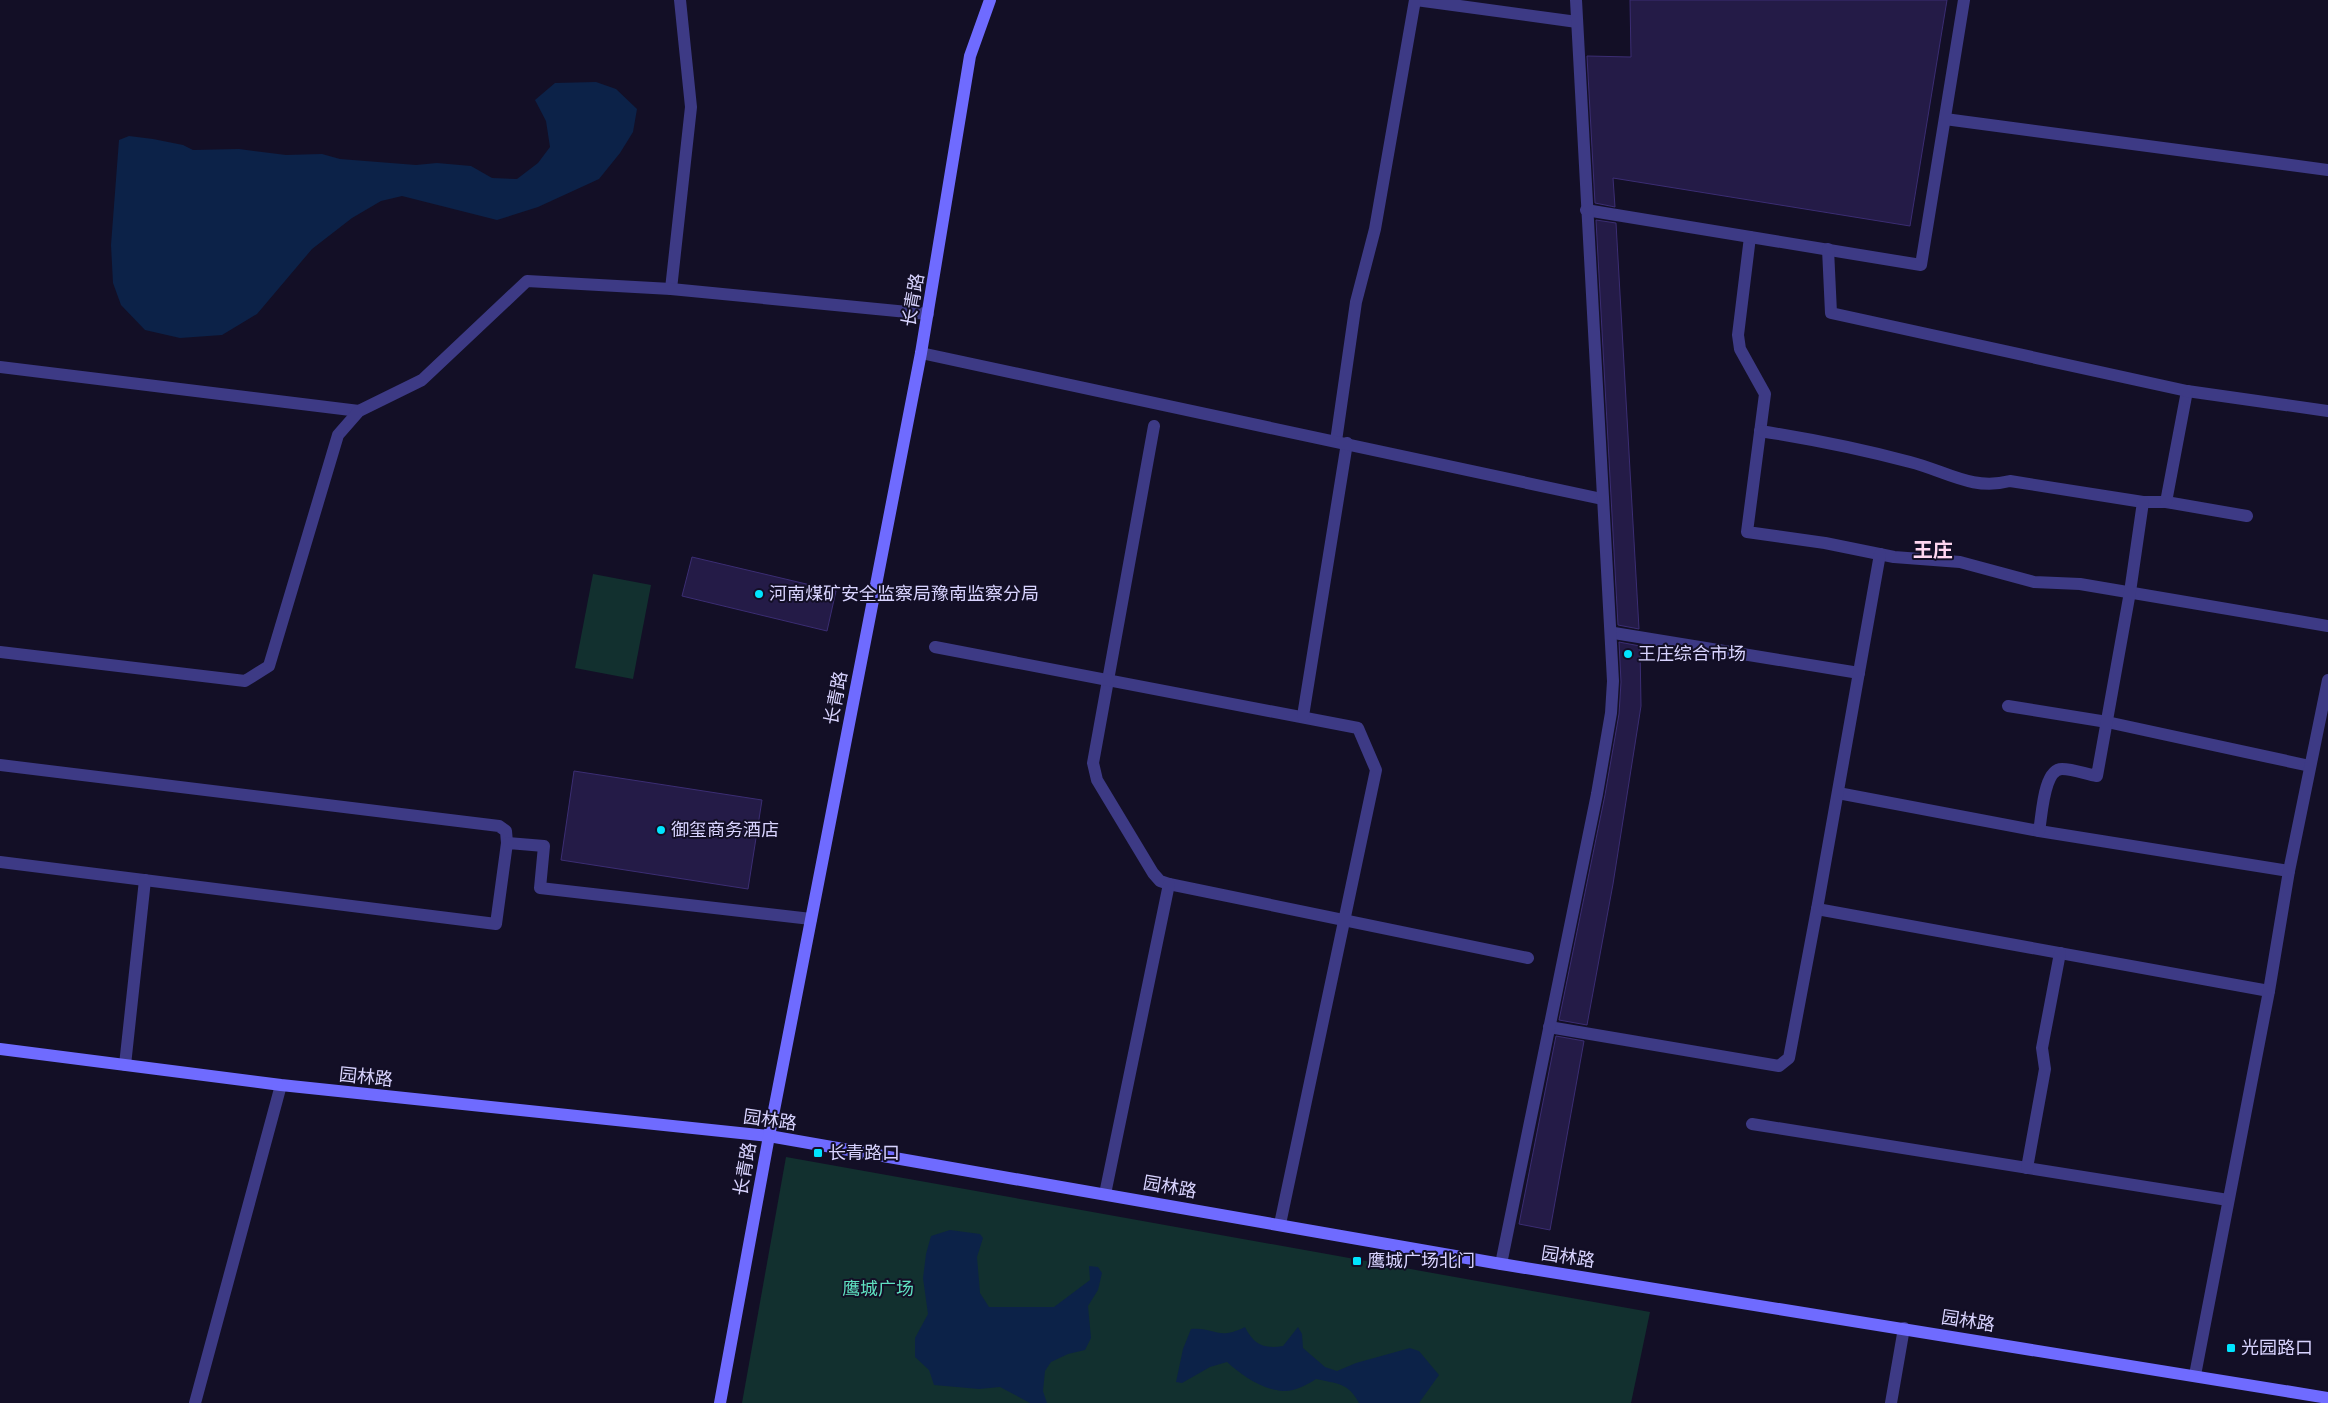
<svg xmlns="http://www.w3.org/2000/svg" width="2328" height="1403" font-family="Figtree,'Noto Sans SC',sans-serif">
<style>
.green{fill:#12302f}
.water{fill:#0c2248}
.building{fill:#241b47;stroke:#3b2d73}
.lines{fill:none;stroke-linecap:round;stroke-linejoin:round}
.lane{stroke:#3d3a85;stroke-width:12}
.street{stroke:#3d3a85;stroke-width:12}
.secondary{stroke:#6f6bff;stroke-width:12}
.poi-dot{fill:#00e5ff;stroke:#130f26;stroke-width:2}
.labels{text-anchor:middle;stroke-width:4;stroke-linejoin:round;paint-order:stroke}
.street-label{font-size:18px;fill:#d9d4ff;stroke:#130f26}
.poi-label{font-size:18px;fill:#d9d4ff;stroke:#130f26;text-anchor:start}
.park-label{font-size:18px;fill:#5fe0c0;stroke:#130f26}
.quarter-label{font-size:20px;font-weight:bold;fill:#ffd6f0;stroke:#130f26}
</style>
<rect width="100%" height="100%" fill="#130f26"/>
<g class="green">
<polygon points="593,574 651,585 633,679 575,668"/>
<polygon points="786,1157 1650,1312 1631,1403 742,1403"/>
</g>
<g class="water">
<polygon points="596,82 616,89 637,109 633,132 620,153 599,179 538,207 497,220 402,196 381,201 352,218 312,249 257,314 222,335 180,338 145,330 121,305 113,283 111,245 119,140 129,136 153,139 183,145 193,150 239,149 286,155 322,154 340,159 416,165 437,163 471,166 492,178 517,179 538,163 550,147 546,121 535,100 555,83"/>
<polygon points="950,1230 980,1234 983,1238 977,1257 980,1293 989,1307 1054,1307 1090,1280 1089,1266 1098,1267 1102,1273 1098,1290 1088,1306 1091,1338 1085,1350 1068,1354 1051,1362 1045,1371 1043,1391 1047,1403 1030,1403 1000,1387 979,1389 934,1385 929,1370 915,1357 915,1338 928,1314 923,1278 926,1254 931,1236"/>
<path d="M1245,1327C1254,1345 1264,1349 1283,1346L1298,1327L1302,1334L1303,1348L1325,1367L1337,1371L1356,1363L1410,1348L1419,1351L1439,1375L1419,1403H1359C1348,1382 1337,1384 1316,1379C1307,1385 1293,1392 1283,1391C1263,1390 1241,1375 1227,1362L1210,1367L1182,1383L1176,1382L1183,1349L1191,1329C1216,1327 1217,1341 1245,1327Z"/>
</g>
<g class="building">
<polygon points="1630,0 1947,0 1910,226 1613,178 1615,207 1595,203 1587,56 1631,57"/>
<polygon points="1596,220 1616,223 1639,629 1618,625"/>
<polygon points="692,557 836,591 827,631 682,596"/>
<polygon points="1619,642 1640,646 1641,706 1613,884 1587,1025 1559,1020 1605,795 1619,714 1621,682"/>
<polygon points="574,771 762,800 748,889 561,860"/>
<polygon points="1556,1036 1584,1041 1550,1230 1519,1224"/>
</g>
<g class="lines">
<g class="lane">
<polyline points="1416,0 1577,22"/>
<polyline points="1750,237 1738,335 1740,349 1765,394 1747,532 1825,543 1894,557 1960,562 2034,582 2080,584 2328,626"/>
<polyline points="671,289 691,107 680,0"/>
<polyline points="0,367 359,411"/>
<polyline points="1154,426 1093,763 1097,780 1153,873 1160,881 1169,884 1528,958"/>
<path d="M1760,431C1811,439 1861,449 1910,462C1946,471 1972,491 2010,481L2143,502H2166L2247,516"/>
<polyline points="1336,441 1356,302 1375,229 1415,0"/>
<polyline points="2166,502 2187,391"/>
<polyline points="1614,633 1859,673"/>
<polyline points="935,647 1358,728 1376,770 1280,1224"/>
<polyline points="0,652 245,681 269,666 338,435 359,411 422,380 527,281 671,289 928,314"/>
<polyline points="2008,706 2107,722 2310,766"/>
<polyline points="1303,716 1347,443"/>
<polyline points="0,765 499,826 506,831 507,843"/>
<polyline points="1838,793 2039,831 2289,871"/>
<path d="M2039,831C2042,817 2043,769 2062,769C2073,769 2086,774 2097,776L2130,592L2143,502"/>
<polyline points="0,862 496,924 507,843 544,846 540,888 811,919"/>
<polyline points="1817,909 2269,991"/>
<polyline points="1549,1027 1779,1066 1789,1058 1817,909 1880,554"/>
<polyline points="125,1065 145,880"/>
<polyline points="1752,1124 2228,1200"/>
<polyline points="2027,1168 2045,1069 2042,1048 2060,953"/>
<polyline points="1105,1194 1169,884"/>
</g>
<g class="street">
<polyline points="1945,119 2328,170"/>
<polyline points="1586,210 1921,265 1964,0"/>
<polyline points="1828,249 1831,313 2187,391 2328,411"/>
<polyline points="921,353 1602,499"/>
<polyline points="1501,1264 1597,794 1611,713 1613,681 1576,0"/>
<polyline points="2195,1375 2269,991 2289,871 2328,680"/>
<polyline points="195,1403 281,1085"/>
<polyline points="1891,1403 1904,1328"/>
</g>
<g class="secondary">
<polyline points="0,1049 281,1085 769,1136 1501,1264 2328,1398"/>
<polyline points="720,1403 769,1136 921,353 970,56 990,0"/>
</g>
</g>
<g class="poi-dot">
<circle cx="759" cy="594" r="5"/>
<circle cx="1628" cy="654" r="5"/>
<circle cx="661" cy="830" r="5"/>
<rect x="813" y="1148" width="10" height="10" rx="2.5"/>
<rect x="1352" y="1256" width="10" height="10" rx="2.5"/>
<rect x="2226" y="1343" width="10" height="10" rx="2.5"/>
</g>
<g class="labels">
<g class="street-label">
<text transform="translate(913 300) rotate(-80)" y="6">长青路</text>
<text transform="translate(836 698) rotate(-79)" y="6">长青路</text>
<text transform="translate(366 1077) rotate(6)" y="6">园林路</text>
<text transform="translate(770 1120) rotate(8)" y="6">园林路</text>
<text transform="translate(745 1169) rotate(-80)" y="6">长青路</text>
<text transform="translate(1170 1187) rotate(10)" y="6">园林路</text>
<text transform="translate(1568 1257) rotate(9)" y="6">园林路</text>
<text transform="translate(1968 1321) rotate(9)" y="6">园林路</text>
</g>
<g class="poi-label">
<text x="769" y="600">河南煤矿安全监察局豫南监察分局</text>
<text x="1638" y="660">王庄综合市场</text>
<text x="671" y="836">御玺商务酒店</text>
<text x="828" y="1159">长青路口</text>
<text x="1367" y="1267">鹰城广场北门</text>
<text x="2241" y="1354">光园路口</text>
</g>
<g class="park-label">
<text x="878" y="1295">鹰城广场</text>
</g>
<g class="quarter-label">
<text x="1933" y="557">王庄</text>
</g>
</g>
</svg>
